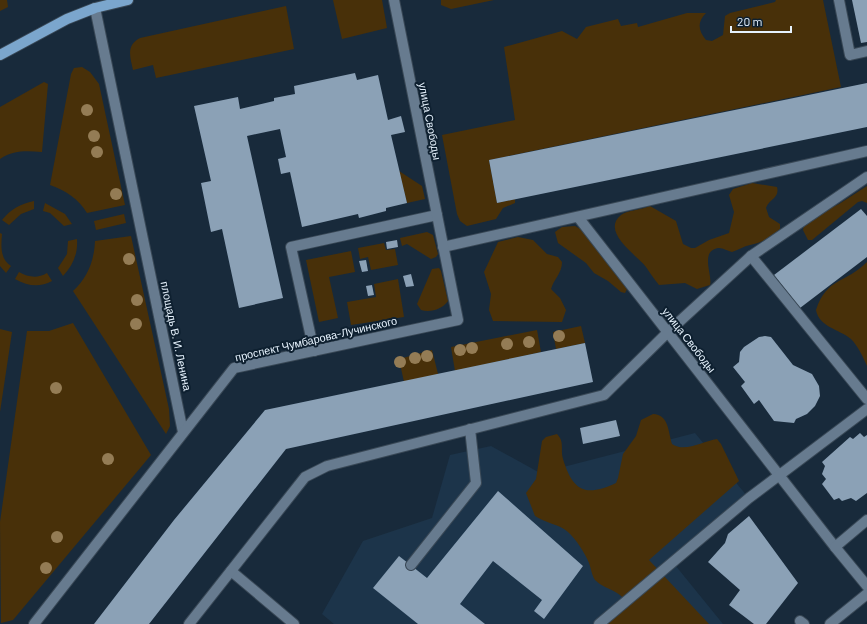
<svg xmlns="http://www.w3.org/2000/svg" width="867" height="624" font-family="Barlow,sans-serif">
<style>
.built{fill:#1c344a}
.green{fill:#483009}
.building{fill:#8ba1b6}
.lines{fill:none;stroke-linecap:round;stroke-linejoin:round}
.minor-casing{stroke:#394856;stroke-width:12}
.major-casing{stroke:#394856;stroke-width:12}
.minor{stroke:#677b8f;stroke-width:10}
.major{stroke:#7ba6cd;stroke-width:10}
.tree{fill:#947c55}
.labels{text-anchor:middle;stroke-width:4;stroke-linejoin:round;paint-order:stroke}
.street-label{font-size:11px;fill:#e6f2fd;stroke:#0e2030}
</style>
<rect width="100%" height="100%" fill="#182a3b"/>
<polygon class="built" points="695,433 752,502 675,565 723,624 334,624 322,614 363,541 432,518 450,455 491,446 540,473"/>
<g class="green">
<polygon points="0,0 7,0 8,7 0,11"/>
<polygon points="333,0 382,0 387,28 342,39"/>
<polygon points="441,0 494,0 451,9 441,5"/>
<path d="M776,0H823L841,87L489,160L497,203L515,199V203L503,208L496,219L467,226L460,221L457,214L442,135L515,120L504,47L562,31L577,39L586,27L618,19L621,26L637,23L638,27L687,13H706C697,22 698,30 706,40L712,41L723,35L725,16L730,13L775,2Z"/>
<path d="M286,6L294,49L156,78L153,65L133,70C130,57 126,45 140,38Z"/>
<path d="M82,67L90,72L99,84L125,205L87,213C78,198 66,191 50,185L71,74L74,68Z"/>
<path d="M44,82L48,84L42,152C26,151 14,150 0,159V107Z"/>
<polygon points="399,171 422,186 425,199 407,203"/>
<path d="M752,183L777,187C780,198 769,199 766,208L769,217L780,224V229C769,239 763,242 750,245C744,246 738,250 732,252C728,251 723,248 719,248C699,250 713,276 710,285L697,289L685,283L659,285C654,279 650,273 646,267C638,256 600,232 621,215C628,210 641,210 650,206L676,221L683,244L691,248H695L709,240L729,233L734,212L729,195L733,189Z"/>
<polygon points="867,186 867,203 862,201 858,202 812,240 808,240 803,230 804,225 818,214 839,204"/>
<path d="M34,201V209L21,214L9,225L2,220C11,209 20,204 34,201Z"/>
<polygon points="45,203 65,214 72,224 64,226 50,213 43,211"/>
<polygon points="124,214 126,223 96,230 94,221"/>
<polygon points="575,226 582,230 627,289 625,293 621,292 608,281 594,273 586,263 558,243 555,232 562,227"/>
<polygon points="427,232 433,235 438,254 436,257 431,259 407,244 402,246 400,238"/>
<path d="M0,233L2,234C1,246 0,259 11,266L6,273L0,266Z"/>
<path d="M131,236L169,409L170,426L166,434L73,291C88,277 94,261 95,241Z"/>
<path d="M518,237L533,240L547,254L558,257L562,262C562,273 554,279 551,289L560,298L566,310L562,322L493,321L489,310L491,294L484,272L498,242Z"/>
<path d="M77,239C78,254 73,265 63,276L58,268L67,254L68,241Z"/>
<polygon points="384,243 386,250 395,249 398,265 371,270 368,257 360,259 358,248"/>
<polygon points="351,251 355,272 329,277 338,318 319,322 306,260"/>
<path d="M867,262V366C863,357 858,346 851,339C839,329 819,327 816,310C827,277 845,284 867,262Z"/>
<path d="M439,268L441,271L448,301C442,309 431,313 421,310L417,304L432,269Z"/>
<path d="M19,272C28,277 37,279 47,273L52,281C39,288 28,286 15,279Z"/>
<polygon points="398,279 404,317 351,325 347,302 376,297 374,284"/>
<polygon points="73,323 151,455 13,620 1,623 0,522 27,331 49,331"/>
<polygon points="581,326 585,343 556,349 553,332"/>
<polygon points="0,329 12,332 0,412"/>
<polygon points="537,330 541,352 455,371 451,347"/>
<polygon points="432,350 438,374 404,382 399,359"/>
<path d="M653,414C669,415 668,431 672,444C685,453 703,441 717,439L721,444L739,481L649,560L709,624H595C608,620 642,609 617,593C609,588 602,587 595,580C592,576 591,568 589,563C585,553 576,539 568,532C559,524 545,523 535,516L526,493L536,479L542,441L546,437L557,434C565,442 560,449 563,459C573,492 586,497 616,483L618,478L623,454L636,436L641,420Z"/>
</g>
<g class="building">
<polygon points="852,0 867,0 867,42 861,43"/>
<polygon points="355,73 357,80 378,75 388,120 401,116 405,132 391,135 407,203 386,208 386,211 359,218 358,214 302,227 290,172 281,174 278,159 286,157 280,129 247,136 283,298 239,308 222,229 211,232 201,183 211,181 194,106 238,97 240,109 274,101 274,98 295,94 294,86"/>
<polygon points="867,83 867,127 497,203 489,160"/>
<polygon points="861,209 867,216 867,257 800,308 774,275"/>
<polygon points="397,240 398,247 387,249 386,242"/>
<polygon points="366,260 368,271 362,272 359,261"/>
<polygon points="411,274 414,286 406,287 403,276"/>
<polygon points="372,285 374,295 368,296 366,286"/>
<polygon points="765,336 771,337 793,365 812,374 819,386 820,396 815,406 807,414 796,419 794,423 774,421 759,400 754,404 741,386 745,382 733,367 739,362 740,352 744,347 759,337"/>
<polygon points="585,343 593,382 286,449 149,624 94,624 174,520 265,410"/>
<polygon points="616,420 620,436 583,444 580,428"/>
<polygon points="860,433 864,437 867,435 867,493 856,501 851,498 842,501 839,498 834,500 822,484 826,479 822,474 825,466 822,462 850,437 853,439"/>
<polygon points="498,491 583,566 544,619 534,611 542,600 493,561 460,604 485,624 418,624 373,588 399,556 427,578"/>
<polygon points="749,516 798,583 766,624 754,624 729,605 740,590 708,562 725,543 728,534"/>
</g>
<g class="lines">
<g class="minor-casing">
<g id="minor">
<polyline points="839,0 850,55 867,51"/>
<polyline points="95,8 183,432"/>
<polyline points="578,217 835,547 867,586"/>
<polyline points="443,247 867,151"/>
<polyline points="751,256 867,399"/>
<polyline points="314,351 291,247 437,215"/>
<polyline points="835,547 867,520"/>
<polyline points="411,565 476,483 470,429"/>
<polyline points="231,571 294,624"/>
<polyline points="800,621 804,624"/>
<polyline points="34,624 234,368 458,320 394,0"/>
<polyline points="189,624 305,477 327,466 604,395 668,332 751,256 867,177"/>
<polyline points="599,624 749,498 867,409"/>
<polyline points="830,624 867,594"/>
</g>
</g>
<g class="major-casing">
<polyline id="major" points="0,55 67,19 95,8 128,0"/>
</g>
<use href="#minor" class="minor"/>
<use href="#major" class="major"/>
</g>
<g class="tree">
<circle cx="87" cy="110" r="6"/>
<circle cx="94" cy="136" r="6"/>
<circle cx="97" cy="152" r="6"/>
<circle cx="116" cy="194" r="6"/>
<circle cx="129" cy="259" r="6"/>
<circle cx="137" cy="300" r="6"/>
<circle cx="136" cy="324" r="6"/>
<circle cx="559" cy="336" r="6"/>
<circle cx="529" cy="342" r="6"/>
<circle cx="507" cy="344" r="6"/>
<circle cx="472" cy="348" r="6"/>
<circle cx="460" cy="350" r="6"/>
<circle cx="427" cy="356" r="6"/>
<circle cx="415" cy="358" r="6"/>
<circle cx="400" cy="362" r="6"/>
<circle cx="56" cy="388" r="6"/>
<circle cx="108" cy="459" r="6"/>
<circle cx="57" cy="537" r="6"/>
<circle cx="46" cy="568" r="6"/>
</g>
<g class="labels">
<g class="street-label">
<text transform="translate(430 121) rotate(79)" y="4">улица Свободы</text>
<text transform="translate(176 336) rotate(78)" y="4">площадь В. И. Ленина</text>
<text transform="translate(316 339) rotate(-13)" y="4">проспект Чумбарова-Лучинского</text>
<text transform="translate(689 340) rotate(52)" y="4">улица Свободы</text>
</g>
</g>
<path d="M731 26v6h60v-6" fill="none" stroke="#e6f2fd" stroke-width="2"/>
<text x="737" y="26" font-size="12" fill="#e6f2fd" stroke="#0e2030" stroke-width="3" paint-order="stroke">20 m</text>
</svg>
